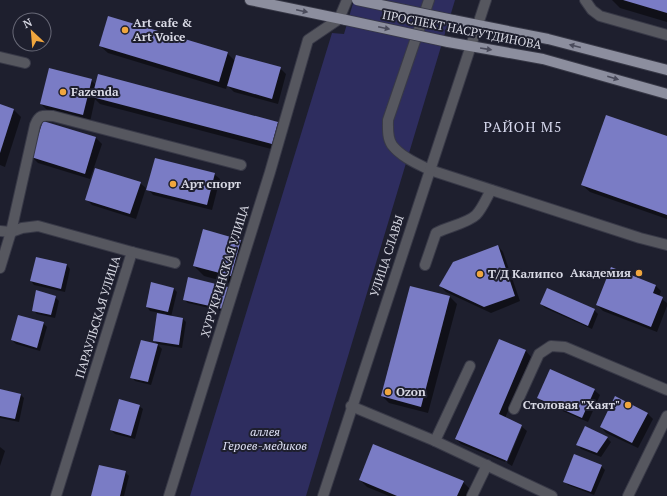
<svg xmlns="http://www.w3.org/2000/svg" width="667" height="496" font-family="'PT Serif',serif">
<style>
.green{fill:#2e2d5f}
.shadow{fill:#0007}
.building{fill:#7a7cc5}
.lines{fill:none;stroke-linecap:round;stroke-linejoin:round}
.minor-casing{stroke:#383947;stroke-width:12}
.major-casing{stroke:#383947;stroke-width:12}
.minor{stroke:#56575f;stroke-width:10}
.major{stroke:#8c8e9e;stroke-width:10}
.major-bridge-casing{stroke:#383947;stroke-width:12;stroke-linecap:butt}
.major-bridge{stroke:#8c8e9e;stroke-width:10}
.oneway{fill:#4a4b5b}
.poi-dot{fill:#f0a63e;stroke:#1e1f2e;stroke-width:1.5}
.labels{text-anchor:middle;stroke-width:4;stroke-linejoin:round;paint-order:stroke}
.poi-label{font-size:12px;font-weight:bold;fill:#d8d9e4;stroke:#1e1f2e;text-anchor:start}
.street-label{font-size:12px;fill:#d8d9e4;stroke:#1e1f2e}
.park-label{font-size:12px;font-style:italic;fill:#dfe1f6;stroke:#1e1f2e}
.quarter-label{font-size:14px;letter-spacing:1px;fill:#d7d9ee;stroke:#1e1f2e}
</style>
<rect width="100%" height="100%" fill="#1e1f2e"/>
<polygon class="green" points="354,0 455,0 306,496 190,496 332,33 344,34"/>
<g class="shadow">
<polygon points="612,0 667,0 667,22 620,8"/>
<polygon points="100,46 227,53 235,61 280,68 286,74 278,104 234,92 227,85 226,89 108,53"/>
<polygon points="91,80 96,85 278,123 285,130 279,151 100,104 95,99 90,122 48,111 41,104"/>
<polygon points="0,105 14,110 21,117 5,167 0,165"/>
<polygon points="44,122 96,138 102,144 90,179 38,163 32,157"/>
<polygon points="667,137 667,219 590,192 582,185"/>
<polygon points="214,174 220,179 212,210 153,195 148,189"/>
<polygon points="140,183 146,188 136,219 92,205 86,199"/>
<polygon points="240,240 250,250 241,286 204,276 194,266"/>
<polygon points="498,246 503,252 520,301 491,313 446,292 440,286"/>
<polygon points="37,258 67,265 70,269 65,292 34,285 31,281"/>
<polygon points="656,286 661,291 659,297 667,303 667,306 657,332 603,311 597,305"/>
<polygon points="411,287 450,297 457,304 428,413 389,403 382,396"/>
<polygon points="173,288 177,292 171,317 183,319 186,322 182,348 157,344 154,340 166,314 150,311 147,307"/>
<polygon points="227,288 231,291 226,312 188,303 184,300"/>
<polygon points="55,297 59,301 55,318 37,314 33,310"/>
<polygon points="541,304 594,310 598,314 592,329 545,308"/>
<polygon points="43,323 47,327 40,351 16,344 12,340"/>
<polygon points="500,340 526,351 531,357 505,418 521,426 527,431 512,466 507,463 522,427 520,427 505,462 461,444 456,439"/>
<polygon points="142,341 158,345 162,349 151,385 135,381 132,377"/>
<polygon points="0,390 20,394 24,398 19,422 0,418"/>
<polygon points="594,390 600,395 588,422 544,403 539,398"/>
<polygon points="139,406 143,409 135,439 115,434 111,430"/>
<polygon points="647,413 653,419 638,448 606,433 601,427"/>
<polygon points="586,427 607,438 611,442 601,457 581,449 578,445"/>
<polygon points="0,447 5,451 0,466"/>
<polygon points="601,466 605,470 594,495 568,485 564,481"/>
<polygon points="125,472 129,476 124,496 92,496"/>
<polygon points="360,480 463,482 470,489 467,496 389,496 367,487"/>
</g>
<g class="building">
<polygon points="623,0 667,0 667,13"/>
<polygon points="108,16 228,52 219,82 99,46"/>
<polygon points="236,55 281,67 272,99 227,86"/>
<polygon points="49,68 92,79 83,115 40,104"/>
<polygon points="98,74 278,122 272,144 92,97"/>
<polygon points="0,104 14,109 0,153"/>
<polygon points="606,115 667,136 667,215 581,185"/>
<polygon points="43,121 96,137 85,174 31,157"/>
<polygon points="155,158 215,173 207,205 146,190"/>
<polygon points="95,168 141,182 130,214 85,200"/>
<polygon points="203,229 241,240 231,276 193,266"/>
<polygon points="498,245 515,296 484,307 439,286 453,262"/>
<polygon points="36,257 67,264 61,289 30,281"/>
<polygon points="611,267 656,285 653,293 663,297 651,327 596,305"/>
<polygon points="188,277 228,287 223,309 183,300"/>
<polygon points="151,282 174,288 168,312 146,307"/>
<polygon points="410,286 450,296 421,407 381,396"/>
<polygon points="547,288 595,309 588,326 540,304"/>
<polygon points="36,290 56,296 51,315 32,311"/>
<polygon points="157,313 183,318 179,345 153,341"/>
<polygon points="18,315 44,322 37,348 11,340"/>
<polygon points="499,339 526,350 499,414 522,425 507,461 455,439"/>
<polygon points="141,340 158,344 148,382 130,378"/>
<polygon points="550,369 595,389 582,418 537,398"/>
<polygon points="0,389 21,394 15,419 0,416"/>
<polygon points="615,396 648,413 632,443 600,427"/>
<polygon points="119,399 140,405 131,436 110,430"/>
<polygon points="585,426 608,437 597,453 576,445"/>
<polygon points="373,444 464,481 457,496 397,496 359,480"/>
<polygon points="574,454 602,465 591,492 563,482"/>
<polygon points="99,465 126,471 120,496 91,496"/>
</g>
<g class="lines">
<g class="minor-casing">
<g id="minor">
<path d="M429,0L388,120C388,128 387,138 392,145C401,157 418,164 430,170L640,238L667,245"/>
<polyline points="585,0 592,10 600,16 667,35"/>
<polyline points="0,57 25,63"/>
<polyline points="0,231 11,232 22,228 38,226 132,252 56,496"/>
<polyline points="132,252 175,263"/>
<path d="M425,265L436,233C447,227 468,223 476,215C482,209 487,197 491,190"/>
<path d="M0,268L11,232L35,125C39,115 42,115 53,116L241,165"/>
<polyline points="351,406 435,441 552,496"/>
<polyline points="514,409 539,354 551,346 565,347 667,390"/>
<polyline points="435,441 470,366"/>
<polyline points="169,496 270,172 308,40 339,19 347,0"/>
<polyline points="323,496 486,0"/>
<polyline points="472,496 487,465"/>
<polyline points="628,496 667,416"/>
</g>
</g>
<g class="major-casing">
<g id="major">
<polyline points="250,0 346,20"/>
<polyline points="453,20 548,39 667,70"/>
<polyline points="448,42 543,59 667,94"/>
</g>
</g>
<use href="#minor" class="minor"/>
<use href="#major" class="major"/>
<g class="major-bridge-casing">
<g id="major-bridge">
<polyline points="357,0 453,20"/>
<polyline points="346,20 448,42"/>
</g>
</g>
<use href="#major-bridge" class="major-bridge"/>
</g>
<defs><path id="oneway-solid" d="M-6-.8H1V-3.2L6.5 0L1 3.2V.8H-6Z"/></defs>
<g class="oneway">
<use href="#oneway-solid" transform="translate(302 11) rotate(12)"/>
<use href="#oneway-solid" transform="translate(384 28) rotate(12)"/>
<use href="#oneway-solid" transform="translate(575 46) rotate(-166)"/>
<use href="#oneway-solid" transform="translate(486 49) rotate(9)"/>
<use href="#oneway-solid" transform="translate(613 78) rotate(16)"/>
</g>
<g class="poi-dot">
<circle cx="125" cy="30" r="4"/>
<circle cx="63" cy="92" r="4"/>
<circle cx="173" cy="184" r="4"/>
<circle cx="639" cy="273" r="4"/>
<circle cx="480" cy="274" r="4"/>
<circle cx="388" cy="392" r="4"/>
<circle cx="628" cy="405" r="4"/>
</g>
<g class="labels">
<g class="poi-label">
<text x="133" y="27">Art cafe &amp;<tspan x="133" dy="14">Art Voice</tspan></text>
<text x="71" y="96">Fazenda</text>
<text x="181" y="188">Арт спорт</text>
<text x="631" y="277" text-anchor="end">Академия</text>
<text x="488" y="278">Т/Д Калипсо</text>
<text x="396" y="396">Ozon</text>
<text x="620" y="409" text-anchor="end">Столовая "Хаят"</text>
</g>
<g class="street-label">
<text transform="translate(462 30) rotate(11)" y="4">ПРОСПЕКТ НАСРУТДИНОВА</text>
<text transform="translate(387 256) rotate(-72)" y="4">УЛИЦА СЛАВЫ</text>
<text transform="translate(225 271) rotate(-73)" y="4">ХУРУКРИНСКАЯ УЛИЦА</text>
<text transform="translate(98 317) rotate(-73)" y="4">ПАРАУЛЬСКАЯ УЛИЦА</text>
</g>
<g class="park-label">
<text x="265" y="436">аллея<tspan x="265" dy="14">Героев-медиков</tspan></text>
</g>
<g class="quarter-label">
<text x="523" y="132">РАЙОН М5</text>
</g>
</g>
<g transform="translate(32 32) rotate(334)"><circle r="19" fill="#1e1f2e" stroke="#686977"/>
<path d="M0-3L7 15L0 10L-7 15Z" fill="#f0a63e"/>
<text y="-6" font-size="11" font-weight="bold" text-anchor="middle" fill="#d8d9e4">N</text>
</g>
</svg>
